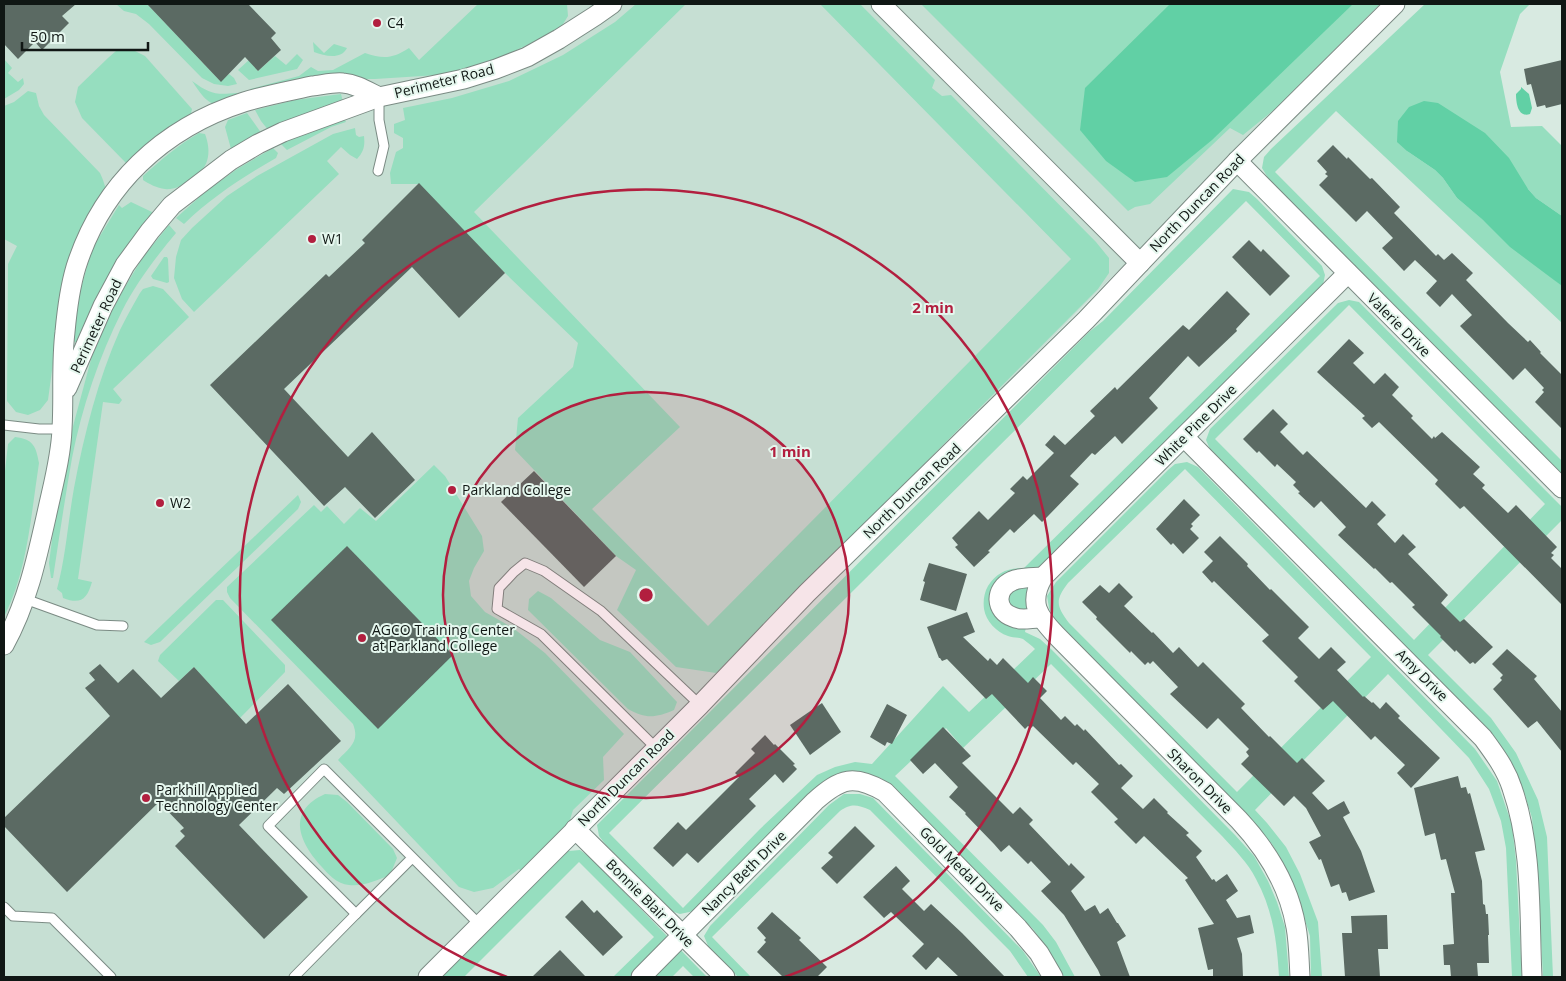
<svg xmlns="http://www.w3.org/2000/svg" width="1566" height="981" font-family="'Open Sans',sans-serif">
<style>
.built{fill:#c6dfd3}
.green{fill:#96debf;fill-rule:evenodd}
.water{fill:#61d0a5}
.building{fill:#5b6a63}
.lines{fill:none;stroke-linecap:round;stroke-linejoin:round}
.service-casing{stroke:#7b8b84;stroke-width:11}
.minor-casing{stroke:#7b8b84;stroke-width:21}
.service{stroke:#fff;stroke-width:9}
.minor{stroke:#fff;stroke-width:19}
.ring{fill:none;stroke:#b21f3f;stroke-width:2.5}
.poi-dot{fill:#b21f3f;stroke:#e5f7ee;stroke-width:2}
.labels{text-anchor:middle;stroke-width:4;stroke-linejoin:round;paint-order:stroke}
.poi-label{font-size:14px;fill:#101714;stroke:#e5f7ee;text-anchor:start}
.street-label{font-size:14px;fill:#101714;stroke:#e5f7ee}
.centre{fill:#b21f3f;stroke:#e5f7ee;stroke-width:2.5}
.ring-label{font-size:15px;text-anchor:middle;font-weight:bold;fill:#b21f3f;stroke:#e5f7ee;stroke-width:4;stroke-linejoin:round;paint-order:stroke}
</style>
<rect width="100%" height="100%" fill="#d8eae1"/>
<polygon class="built" points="4,4 1382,4 419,977 4,977"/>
<g class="green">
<polygon points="116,4 147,4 220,81 229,74 234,78 237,84 228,86 214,84 202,78 149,24 136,14 124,11"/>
<path d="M478,4H567L568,16L560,29L494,61L438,75L375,79H319L256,93L250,89L299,76L311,67L318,71L333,70L365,53C383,59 392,59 409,48L419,60Z"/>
<polygon points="636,4 686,4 474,212 680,427 592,509 708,626 1071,259 820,4 860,4 935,80 932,88 942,96 951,95 1096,242 1109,258 1109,273 1098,289 716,673 676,667 617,610 636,570 616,556 515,450 518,418 573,367 578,343 505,273 419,184 391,184 390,173 396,152 403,148 403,138 394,133 394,124 405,120 403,108 452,98 509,81 563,55 615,22"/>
<polygon points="921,4 1380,4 1275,109 1243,135 1230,128 1150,204 1135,207 1128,211"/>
<polygon points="1425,4 1530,4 1520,14 1500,72 1511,127 1542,126 1562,146 1562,216 1536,198 1528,189 1407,151 1435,170 1443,178 1457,198 1562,286 1562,323 1336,111 1275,172 1562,461 1562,479 1271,183 1262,168 1264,157 1271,149"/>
<path d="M313,42L324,53L334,44L347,48C341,60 325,56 314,52Z"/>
<polygon points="124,49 135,51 145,56 192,109 190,118 131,163 126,163 82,118 75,102 78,87 108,58 116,51"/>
<polygon points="297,54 303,60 297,69 249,80 238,70 249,60 258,71 275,56 286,65"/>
<polygon points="4,59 12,68 8,73 18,82 23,78 24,84 19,90 4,99"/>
<path d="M192,81C210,94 215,95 237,93L240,97C235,100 228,104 222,105C207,106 199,91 192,81Z"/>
<path d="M28,91L36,93L39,106L44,115L100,173C103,179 106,188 107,195L58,326L48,400L40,410L28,415L16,412L7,401L8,264L17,246L4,239V106L14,102Z"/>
<polygon points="341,94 343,102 269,131 261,121 255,110 295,100"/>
<polygon points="247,113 262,134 235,150 231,149 225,127 228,120"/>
<polygon points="345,120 346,122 331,127 287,150 280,143 327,123"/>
<path d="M355,128L356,135L359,137L364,136C365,146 364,151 357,159L350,155L341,147L327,161L339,174L194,312L182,299L174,278L176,257L181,240L192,228L227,196L257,176L333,134Z"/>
<path d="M199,133L205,134C208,142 210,152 207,161C203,175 179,191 165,189C157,188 149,184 143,180V176C161,160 178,145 199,133Z"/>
<path d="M273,148L278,153L276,158C243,177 212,197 184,224L176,218L204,193L237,169Z"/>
<path d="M1233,189L1249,192L1257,199L1322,266L1325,275L1323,285L1038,571L1025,632L1040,639L1051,649L1235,835L1254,856L1268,881L1277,902L1285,927L1289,977H1279C1277,942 1273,910 1256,879C1248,863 1234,849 1222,836L1051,664L963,748L946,728L895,776L1043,925L1056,942L1075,977H1064L1046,947L1033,929L902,798L881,778L866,774H845L694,911L680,914L671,911L606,845L599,836L597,825L1089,332L1103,321ZM1246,201L1320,276L1024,568C1008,568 997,572 988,586C984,593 983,601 984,609C986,621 996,632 1008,636C1013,638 1019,637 1023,639C1027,642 1032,646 1035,649L969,712L943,686L872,764L855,762L835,767L817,775L760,829L683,908L609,833Z"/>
<polygon points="131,202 152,212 153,219 80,344 73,341 80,292 92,249 119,205 122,208"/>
<path d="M169,225L176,233C156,257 136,283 122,311C99,357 82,407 72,458C65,498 59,538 53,578H51L49,563L55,517L65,456L93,352L116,302L143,257Z"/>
<polygon points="164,257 167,257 168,259 169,282 167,283 153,279 151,276"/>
<path d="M153,286L163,289L189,317L113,389L122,400L119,404L103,402L78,579L92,582C87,599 81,605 63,598L62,593L57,589C66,556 68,521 74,488C84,435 98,379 120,330C126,318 133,305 140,293L143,289Z"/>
<path d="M1349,300L1359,302L1562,507V520L1428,655L1491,718L1516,753L1538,800L1547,837L1553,977H1543L1538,883L1532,818L1524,792L1500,745L1212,454L1206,440L1210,429L1338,303ZM1349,305L1545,504L1414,640L1215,439Z"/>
<path d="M15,437C33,439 36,446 39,463C31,514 28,568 5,615L4,480L8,444Z"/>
<path d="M1187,462L1198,467L1475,749L1497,781L1512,825L1516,861L1522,977H1512L1506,848L1501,821L1489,789L1469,758L1388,674L1255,810L1267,823L1286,847L1300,874L1318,922L1322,977H1311L1310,936L1298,899L1287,870L1272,844L1254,824L1056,625L1049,608L1047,596L1056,582L1168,470L1175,464ZM1185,469L1371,657L1237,792L1069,623C1056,606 1055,600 1068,583Z"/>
<path d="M434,465L445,476L482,536L484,551L474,568L469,581L471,596L485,612L513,628L545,653L624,734L603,757L604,780L573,810L568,826L522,872L519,869L493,888L474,892L459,887L338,760C350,747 360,742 353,724L230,598L227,592V587L314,505L321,512L327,506L344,524L360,508L376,521Z"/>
<polygon points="298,495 301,502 298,509 160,642 151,645 144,642"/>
<path d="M538,591L551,598L600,640L630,652L677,702L674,710C655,718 646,719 628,709L528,610L529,599Z"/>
<polygon points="216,600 223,600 285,665 285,672 240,718 194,667 179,681 158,661 160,655"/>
<path d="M325,794L338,795L347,802L393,849L397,858L390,875C377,880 363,887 349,885C337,884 328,874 321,866C298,840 287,811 325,794Z"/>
<path d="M844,794H860L873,798L1023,951L1041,977H1028L1010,951L870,810C857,805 852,803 840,811L712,937L751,977H738L709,948L704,936L710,926L829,805Z"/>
<polygon points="580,850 591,858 707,977 694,977 683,966 672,977 613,977 654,937 579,862 464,977 440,977 568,851"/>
</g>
<g class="water">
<polygon points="1170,4 1353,4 1212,140 1167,177 1135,182 1106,161 1080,130 1085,88"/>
<path d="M1521,87L1529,94L1532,108L1530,114C1518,118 1516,103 1516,94L1521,89Z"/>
<polygon points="1424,101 1438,103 1485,133 1509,158 1528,189 1536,198 1562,216 1562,286 1510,247 1483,220 1457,198 1443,178 1435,170 1407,151 1397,142 1398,121 1409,107"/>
</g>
<g class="building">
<polygon points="4,4 76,4 62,16 69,23 42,50 35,42 18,59 4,44"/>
<polygon points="147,4 248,4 276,33 271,38 281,50 258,71 245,57 221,82"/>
<polygon points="1562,60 1562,104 1546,108 1545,105 1537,107 1531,84 1527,85 1524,69"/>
<polygon points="1333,145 1347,159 1348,157 1370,179 1372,178 1400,207 1394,213 1436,256 1438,254 1444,260 1452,253 1473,273 1466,280 1508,323 1528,342 1530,340 1541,352 1540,353 1562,375 1562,429 1535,402 1544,392 1542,390 1544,388 1525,368 1513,380 1460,326 1472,315 1452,294 1440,307 1426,293 1437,281 1415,260 1404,271 1382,248 1393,238 1367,211 1356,222 1319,185 1328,176 1325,174 1327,172 1317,161"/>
<polygon points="419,183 505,273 459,318 412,267 284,389 348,457 372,432 415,480 375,518 345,487 324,506 210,385 326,274 329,277 365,243 362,240"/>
<polygon points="1249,240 1261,252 1263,249 1290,276 1270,296 1232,257"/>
<polygon points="1227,291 1250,314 1236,329 1237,331 1199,367 1188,356 1149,398 1158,408 1122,444 1115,436 1095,455 1092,453 1070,476 1079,484 1049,515 1042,522 1034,514 1014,533 1010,529 988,551 990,552 974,567 955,547 958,545 952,538 979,511 988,520 1015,493 1010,489 1023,476 1027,480 1054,453 1045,445 1054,435 1065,445 1095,416 1090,411 1115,387 1117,390 1183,325 1189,330"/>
<polygon points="1349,339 1364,353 1353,363 1374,384 1385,373 1399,387 1392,395 1413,416 1411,418 1432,439 1434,436 1435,438 1442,432 1480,467 1473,474 1485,485 1482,488 1508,513 1516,505 1557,547 1551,553 1554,555 1551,558 1562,569 1562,605 1464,506 1460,509 1435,484 1438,480 1379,422 1372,428 1362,418 1365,416 1317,372"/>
<polygon points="1273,409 1288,424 1280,432 1303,455 1307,451 1366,508 1372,501 1386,515 1377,524 1395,543 1403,534 1416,547 1408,554 1448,595 1441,603 1460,622 1464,619 1493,647 1475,664 1473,662 1470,664 1456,650 1455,652 1440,637 1441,636 1412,607 1415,605 1392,582 1390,583 1375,568 1374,569 1338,535 1346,527 1321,501 1314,508 1298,493 1300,492 1293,485 1296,482 1277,464 1275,467 1259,451 1257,453 1243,439"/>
<polygon points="534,471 616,556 584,587 501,502"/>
<polygon points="1184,499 1200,515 1191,524 1193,526 1190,529 1199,538 1183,554 1173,543 1171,545 1156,529"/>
<polygon points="1220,536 1248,564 1247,566 1270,590 1271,589 1309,627 1298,638 1319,659 1331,647 1346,662 1337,670 1363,697 1364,696 1372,703 1373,702 1380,709 1386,702 1400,716 1398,718 1440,758 1411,788 1397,773 1405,765 1375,736 1371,740 1333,701 1323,710 1294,681 1298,677 1262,641 1269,635 1214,581 1212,583 1202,572 1213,561 1204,552"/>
<polygon points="347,546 453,655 378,729 271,620"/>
<polygon points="929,563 967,574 956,611 920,600 925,582 923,581"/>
<polygon points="1119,583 1133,597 1124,606 1152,633 1153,632 1173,653 1179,647 1198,667 1203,662 1245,704 1241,708 1269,737 1270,736 1297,763 1302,758 1325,781 1312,793 1328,810 1344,801 1350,813 1343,817 1361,851 1375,892 1349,901 1346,892 1342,893 1339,884 1331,887 1321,859 1319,860 1309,842 1321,836 1306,808 1294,796 1284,806 1241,764 1249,756 1246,752 1249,749 1218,718 1207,729 1170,694 1178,687 1153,661 1150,664 1148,662 1145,665 1131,651 1130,653 1096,619 1097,617 1082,602 1100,585 1109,593"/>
<polygon points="967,612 975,632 963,637 988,661 990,658 997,665 1003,658 1028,683 1033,677 1047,691 1040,698 1061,720 1065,716 1075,726 1077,724 1084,731 1085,729 1119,765 1121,764 1133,776 1121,788 1143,809 1154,798 1168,812 1167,813 1189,833 1186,835 1202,851 1196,857 1212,880 1214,879 1216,882 1227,874 1238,891 1226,900 1237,918 1250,915 1254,933 1237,938 1242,954 1243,977 1213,977 1213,969 1208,970 1198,928 1214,924 1185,880 1188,878 1144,836 1136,844 1114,822 1118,819 1091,792 1099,784 1076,762 1073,765 1033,726 1031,728 1028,726 1025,729 992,694 986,699 947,659 942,661 940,658 939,658 927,627"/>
<polygon points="1507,649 1537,676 1534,679 1562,712 1562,752 1537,721 1528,728 1493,689 1502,680 1500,678 1503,675 1492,664"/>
<polygon points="100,664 118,683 133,669 161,698 194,667 246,724 288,684 341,741 284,794 277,788 239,825 308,897 264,939 175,846 185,836 180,831 184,828 159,802 67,892 4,826 4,818 110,716 85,688 95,680 89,673"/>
<polygon points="822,703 841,732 810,755 790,725"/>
<polygon points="887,704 907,715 892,744 887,742 885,746 870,737"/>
<polygon points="943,727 971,756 962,763 1013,814 1020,807 1033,820 1029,824 1069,866 1071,863 1085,877 1071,891 1085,911 1095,905 1100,914 1108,908 1117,923 1118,923 1126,936 1117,942 1130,977 1101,977 1098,970 1064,915 1041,891 1051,882 1031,861 1028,864 1009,845 1001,852 994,844 965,814 966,813 949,797 958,787 935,763 923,774 910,760"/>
<polygon points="765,735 774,745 775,744 795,764 793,765 797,769 783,783 775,774 749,799 756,806 698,863 687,853 673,867 653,848 678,822 686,830 739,777 735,773 755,753 751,749"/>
<polygon points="1458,776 1461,788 1466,787 1468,794 1470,793 1485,850 1475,852 1482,881 1483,904 1485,905 1486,914 1488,914 1489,935 1488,935 1489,963 1477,963 1478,977 1451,977 1450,965 1444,965 1443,945 1454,944 1451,893 1455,893 1446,859 1441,860 1435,833 1425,836 1414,788"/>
<polygon points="855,826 875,846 837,884 821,868 833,857 828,853"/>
<polygon points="896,866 910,881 902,889 924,911 931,904 962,933 1005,977 959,977 938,957 926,970 912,956 924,944 891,912 884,918 863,897"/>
<polygon points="582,900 594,913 597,910 623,937 603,956 565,917"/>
<polygon points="772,912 801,938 799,940 827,967 817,977 783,977 757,952 766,942 764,940 766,938 757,928"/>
<polygon points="1387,915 1388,949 1378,949 1380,977 1345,977 1342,933 1352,933 1351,916"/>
<polygon points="560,950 586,977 532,977"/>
</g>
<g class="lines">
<g class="service-casing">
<g id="service">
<polyline points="378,171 384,146 379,120 379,97"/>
<polyline points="4,425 39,429 62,429"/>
<polyline points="25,599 97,625 123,626"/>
<polyline points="656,748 541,634 497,609 499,588 514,572 525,563 544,571 601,611 700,705"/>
<polyline points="412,858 356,914 268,826 324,769 480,925"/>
<polyline points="4,907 13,916 52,918 111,977"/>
<polyline points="294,977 356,914"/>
</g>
</g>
<g class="minor-casing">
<g id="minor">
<polyline points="881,4 1140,263"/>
<polyline points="1237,161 1562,488"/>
<polyline points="67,388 103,306 125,265 150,231 172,205 231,160 258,144 283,132 379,97 464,79 496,69 527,57 559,39 595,16 612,4"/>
<path d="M1184,437L1483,738C1494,753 1506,769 1512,788C1533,848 1529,914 1532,977"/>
<path d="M1040,618C1031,618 1021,621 1013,617C995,611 994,589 1012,581C1020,577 1033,578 1043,577"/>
<path d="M4,645C27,604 37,558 47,513C53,485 61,457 62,429C64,396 61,364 65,332C67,310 70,287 76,267C102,185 163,128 244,102C267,95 289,91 312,86C322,85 333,82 343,83C356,84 367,91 379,97"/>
<polyline points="575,829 725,977"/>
<polyline points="428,977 700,705 807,593 1086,320 1237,161 1395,4"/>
<path d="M641,977L815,801C841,778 854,774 885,792L1018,928L1039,953L1053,977"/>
<path d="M1300,977C1299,961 1299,943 1296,927C1289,886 1267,850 1239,820L1056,635C1038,616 1028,603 1043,577L1348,273"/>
</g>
</g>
<use href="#service" class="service"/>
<use href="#minor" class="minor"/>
</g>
<circle cx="646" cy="595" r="203" fill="#b21f3f" fill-opacity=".12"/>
<g class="ring">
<circle cx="646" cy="595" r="203"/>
<path d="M507 977A406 406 0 1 1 785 977"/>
</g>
<g class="poi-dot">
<circle cx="377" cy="23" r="5"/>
<circle cx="312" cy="239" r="5"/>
<circle cx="452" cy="490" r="5"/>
<circle cx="160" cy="503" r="5"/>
<circle cx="362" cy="638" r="5"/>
<circle cx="146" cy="798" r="5"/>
</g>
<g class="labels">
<g class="poi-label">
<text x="387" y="28">C4</text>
<text x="322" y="244">W1</text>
<text x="462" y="495">Parkland College</text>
<text x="170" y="508">W2</text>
<text x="372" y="635">AGCO Training Center<tspan x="372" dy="16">at Parkland College</tspan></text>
<text x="156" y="795">Parkhill Applied<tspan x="156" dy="16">Technology Center</tspan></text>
</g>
<g class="street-label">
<text transform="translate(444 81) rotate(-14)" y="5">Perimeter Road</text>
<text transform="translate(1197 203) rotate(-46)" y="5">North Duncan Road</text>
<text transform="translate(1399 325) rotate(45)" y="5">Valerie Drive</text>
<text transform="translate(96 326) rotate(-65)" y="5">Perimeter Road</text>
<text transform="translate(1196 425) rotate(-45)" y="5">White Pine Drive</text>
<text transform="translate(912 491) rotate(-44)" y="5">North Duncan Road</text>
<text transform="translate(1422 675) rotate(45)" y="5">Amy Drive</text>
<text transform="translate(626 778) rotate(-45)" y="5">North Duncan Road</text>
<text transform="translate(1200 781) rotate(45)" y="5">Sharon Drive</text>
<text transform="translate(962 869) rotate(45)" y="5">Gold Medal Drive</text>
<text transform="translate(744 873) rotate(-45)" y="5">Nancy Beth Drive</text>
<text transform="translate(650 903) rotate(45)" y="5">Bonnie Blair Drive</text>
</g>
</g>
<circle cx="646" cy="595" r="8" class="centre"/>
<g class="ring-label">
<text x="933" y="313">2 min</text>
<text x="790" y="457">1 min</text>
</g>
<rect width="1566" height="981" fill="none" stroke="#101714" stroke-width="10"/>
<path d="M22 42v8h126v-8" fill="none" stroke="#101714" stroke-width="2.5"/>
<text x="30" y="42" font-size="15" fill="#101714" stroke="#e5f7ee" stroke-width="4" paint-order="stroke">50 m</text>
</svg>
